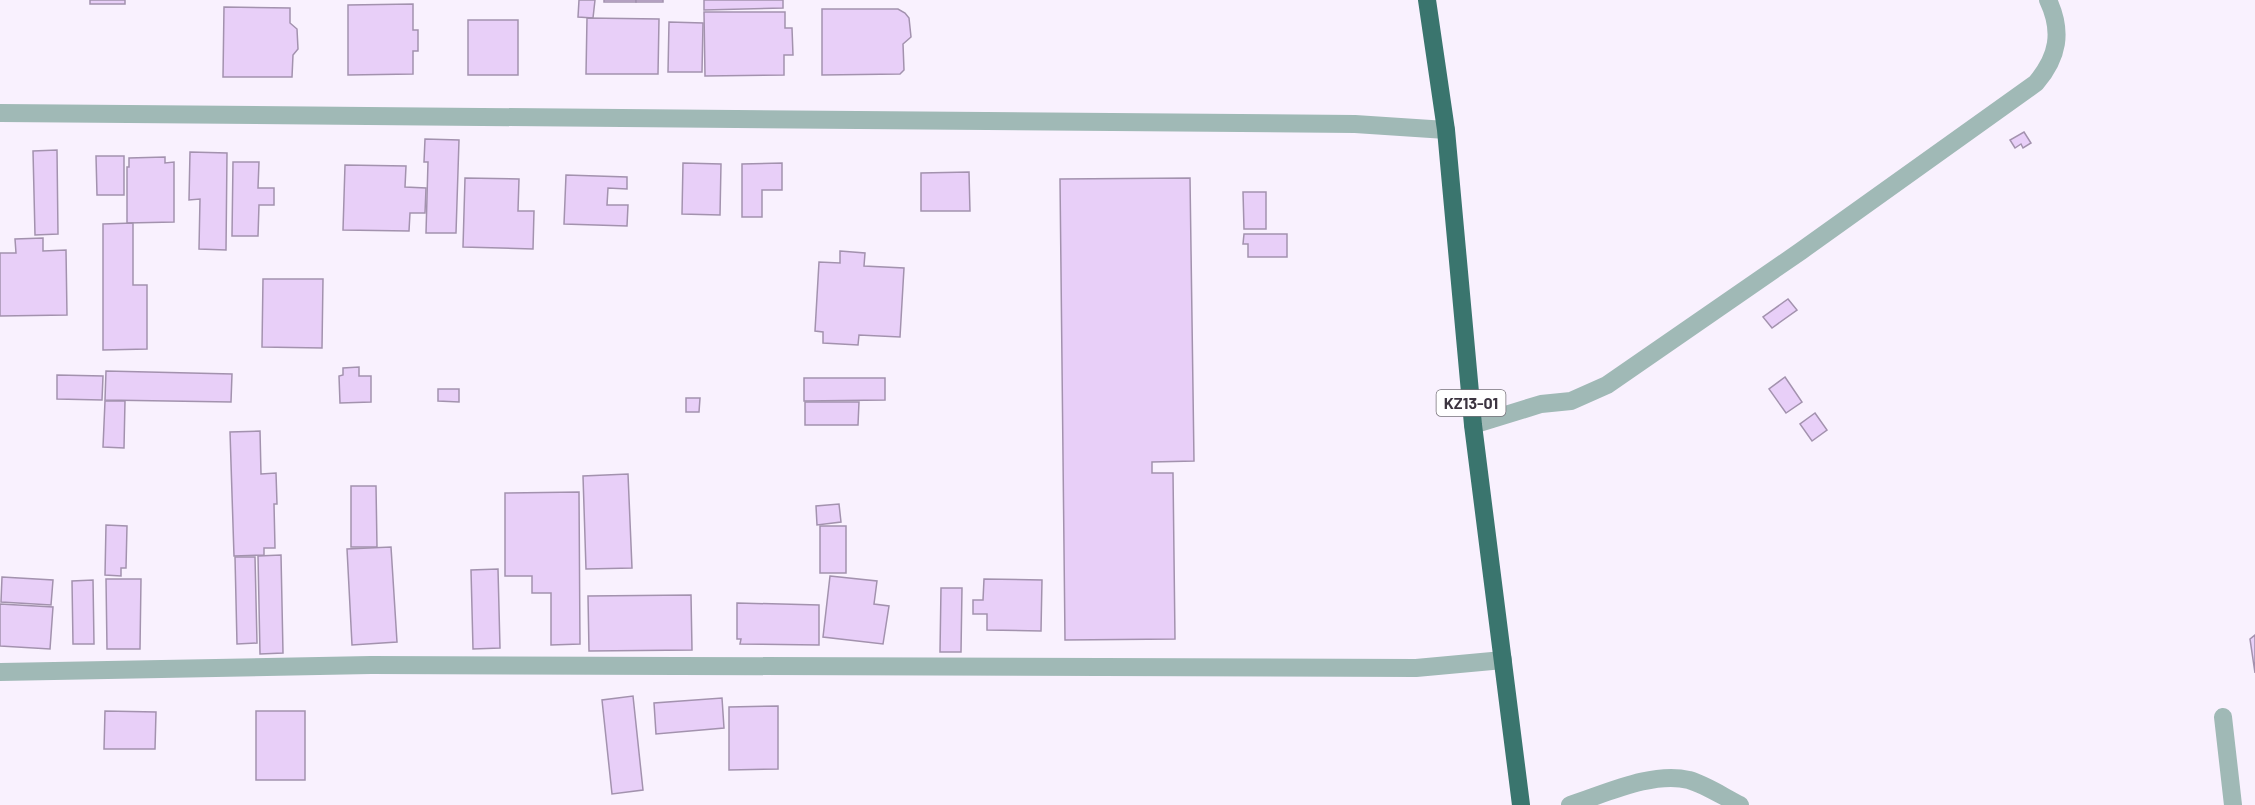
<svg xmlns="http://www.w3.org/2000/svg" width="2255" height="805" font-family="Barlow,sans-serif">
<style>
.building{fill:#e8cff8;stroke:#a392ae;stroke-width:1.5}
.lines{fill:none;stroke-linecap:round;stroke-linejoin:round}
.street{stroke:#a0b9b6;stroke-width:18}
.highway{stroke:#3a756e;stroke-width:18}
.labels{text-anchor:middle;stroke-width:4.5;stroke-linejoin:round;paint-order:stroke}
.shield{fill:#fff;stroke:#767179;stroke-width:1.5}
.shield-label{font-size:16px;font-weight:bold;fill:#3c3440}
</style>
<rect width="100%" height="100%" fill="#f9f1fe"/>
<g class="building">
<rect x="90" y="0" width="35" height="4"/>
<polygon points="579,0 595,0 593,18 578,17"/>
<rect x="604" y="0" width="32" height="2"/>
<rect x="636" y="0" width="27" height="2"/>
<polygon points="704,0 783,0 783,8 704,10"/>
<polygon points="413,4 413,30 418,30 418,51 413,51 413,74 348,75 348,5"/>
<polygon points="224,7 290,8 290,23 297,29 298,49 293,55 292,77 223,77"/>
<polygon points="822,9 898,9 905,13 909,18 911,37 903,44 904,70 900,74 822,75"/>
<polygon points="704,12 785,12 785,28 792,28 793,55 784,55 784,75 705,76"/>
<polygon points="587,18 659,19 658,74 586,74"/>
<rect x="468" y="20" width="50" height="55"/>
<polygon points="669,22 703,23 702,72 668,72"/>
<polygon points="2024,132 2031,143 2023,148 2021,144 2015,148 2010,140"/>
<polygon points="425,139 459,140 456,233 426,233 428,162 424,162"/>
<polygon points="57,150 58,234 35,235 33,151"/>
<polygon points="190,152 227,153 226,250 199,249 200,199 189,200"/>
<polygon points="96,156 124,156 124,195 97,195"/>
<polygon points="165,157 165,163 174,162 174,222 127,223 127,167 129,167 129,158"/>
<polygon points="233,162 259,162 258,188 274,188 274,205 259,205 258,236 232,236"/>
<polygon points="683,163 721,164 720,215 682,214"/>
<polygon points="782,163 782,190 762,190 762,217 742,217 742,164"/>
<polygon points="345,165 406,166 405,187 426,188 425,213 410,213 409,231 343,230"/>
<polygon points="969,172 970,211 921,211 921,173"/>
<polygon points="566,175 627,177 627,189 608,188 607,205 628,205 627,226 564,224"/>
<polygon points="465,178 519,179 518,211 534,211 533,249 463,247"/>
<polygon points="1190,178 1194,461 1152,462 1152,473 1173,473 1175,639 1065,640 1060,179"/>
<polygon points="1243,192 1266,192 1266,229 1244,229"/>
<polygon points="133,223 133,285 147,285 147,349 103,350 103,224"/>
<polygon points="1244,234 1287,234 1287,257 1248,257 1248,244 1243,244"/>
<polygon points="43,238 43,251 66,250 67,315 0,316 0,253 16,253 15,239"/>
<polygon points="840,251 865,253 864,266 904,268 900,337 859,335 858,345 823,343 823,332 815,331 819,262 840,263"/>
<polygon points="263,279 323,279 322,348 262,347"/>
<polygon points="1788,299 1797,310 1772,328 1763,317"/>
<polygon points="359,367 359,376 371,376 371,402 340,403 339,376 343,375 343,368"/>
<polygon points="106,371 232,374 231,402 105,400"/>
<polygon points="57,375 103,376 102,400 57,399"/>
<polygon points="1785,377 1802,402 1786,413 1769,389"/>
<polygon points="804,378 885,378 885,400 804,401"/>
<polygon points="438,389 459,389 459,402 438,401"/>
<polygon points="686,398 700,398 699,412 686,412"/>
<polygon points="105,401 125,401 124,448 103,447"/>
<polygon points="805,402 859,402 858,425 805,425"/>
<polygon points="1815,413 1827,430 1812,441 1800,424"/>
<polygon points="260,431 261,474 276,473 277,504 274,504 275,548 264,548 264,555 234,556 230,432"/>
<polygon points="628,474 632,568 586,569 583,476"/>
<polygon points="351,486 376,486 377,547 351,547"/>
<polygon points="579,492 580,644 551,645 551,593 532,593 532,576 505,576 505,493"/>
<polygon points="839,504 841,522 817,525 816,506"/>
<polygon points="106,525 127,526 126,568 121,568 121,576 105,575"/>
<rect x="820" y="526" width="26" height="47"/>
<polygon points="391,547 397,642 352,645 347,549"/>
<polygon points="281,555 283,653 260,654 258,556"/>
<polygon points="235,557 255,557 257,643 237,644"/>
<polygon points="498,569 500,648 473,649 471,570"/>
<polygon points="830,576 877,581 874,604 889,606 883,644 823,637"/>
<polygon points="2,577 53,580 51,605 1,602"/>
<polygon points="106,579 141,579 140,649 107,649"/>
<polygon points="984,579 1042,580 1041,631 987,630 987,614 973,614 973,600 983,600"/>
<polygon points="93,580 94,644 73,644 72,581"/>
<polygon points="941,588 962,588 961,652 940,652"/>
<polygon points="691,595 692,650 589,651 588,596"/>
<polygon points="737,603 819,605 819,645 740,644 741,639 737,639"/>
<polygon points="0,604 53,607 50,649 0,646"/>
<polygon points="2255,635 2255,673 2250,639"/>
<polygon points="633,696 643,790 612,794 602,700"/>
<polygon points="722,698 724,728 656,734 654,703"/>
<polygon points="778,706 778,769 729,770 729,707"/>
<polygon points="105,711 156,712 155,749 104,749"/>
<rect x="256" y="711" width="49" height="69"/>
</g>
<g class="lines">
<g class="street">
<polyline points="0,113 1355,124 1446,130"/>
<path d="M1473,425L1541,404L1571,401L1607,385L1801,251L2036,83C2058,57 2063,32 2048,0"/>
<polyline points="0,672 371,665 1416,668 1503,660"/>
<polyline points="2223,717 2233,805"/>
<path d="M1570,805C1605,794 1652,771 1689,780C1706,785 1724,797 1740,805"/>
</g>
<polyline class="highway" points="1427,0 1446,130 1473,425 1521,805"/>
</g>
<g class="labels">
<rect class="shield" x="1436.5" y="390" width="69" height="26" rx="4.5"/>
<g class="shield-label">
<text x="1471" y="409">KZ13-01</text>
</g>
</g>
</svg>
